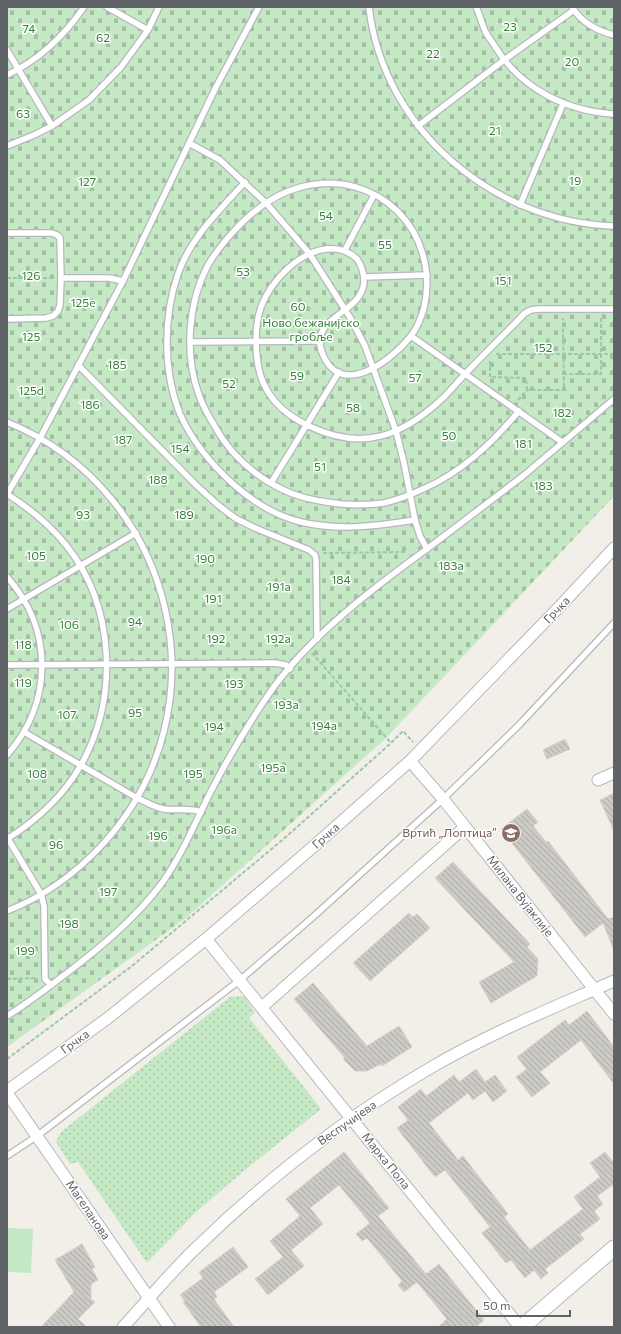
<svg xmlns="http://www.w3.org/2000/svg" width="621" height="1334" font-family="Commissioner,sans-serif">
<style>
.grass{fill:url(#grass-dots)}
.cemetery{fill:url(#cemetery-stones)}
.park{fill:#c5e8c5}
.building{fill:url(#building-back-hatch);stroke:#d6d1c6}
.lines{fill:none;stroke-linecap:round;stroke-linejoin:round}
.service-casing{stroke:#b5b8bc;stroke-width:8}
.minor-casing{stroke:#b5b8bc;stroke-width:13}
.secondary-casing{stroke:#b6babf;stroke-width:17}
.path{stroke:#9cc7a9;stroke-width:2;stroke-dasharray:4 2;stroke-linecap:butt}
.service{stroke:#fff;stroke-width:5.5}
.minor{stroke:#fff;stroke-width:11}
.secondary{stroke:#fff;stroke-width:15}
.labels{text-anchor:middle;stroke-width:3;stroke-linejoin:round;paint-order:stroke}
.park-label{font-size:12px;fill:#348238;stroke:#fff}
.street-label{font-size:12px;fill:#5f6368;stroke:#fff}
.education-label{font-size:12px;fill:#785e54;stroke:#fff;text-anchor:end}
</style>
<defs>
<pattern id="grass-dots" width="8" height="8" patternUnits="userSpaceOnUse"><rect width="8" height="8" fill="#c5e8c5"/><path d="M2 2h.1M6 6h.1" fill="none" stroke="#a3c0a4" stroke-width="1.8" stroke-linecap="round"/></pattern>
<pattern id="cemetery-stones" width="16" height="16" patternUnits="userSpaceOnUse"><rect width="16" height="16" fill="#c5e8c5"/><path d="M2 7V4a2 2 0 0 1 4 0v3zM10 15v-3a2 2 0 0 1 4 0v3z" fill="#a3c0a4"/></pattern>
<pattern id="building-back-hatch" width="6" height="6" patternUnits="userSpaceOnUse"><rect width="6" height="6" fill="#cccac5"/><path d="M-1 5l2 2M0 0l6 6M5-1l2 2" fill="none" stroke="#a9a8a4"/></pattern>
</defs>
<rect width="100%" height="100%" fill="#f1efe8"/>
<polygon class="grass" points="244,996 255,1012 249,1018 321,1109 245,1170 196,1212 147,1263 78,1162 70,1164 56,1142 61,1132 230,997"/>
<polygon class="cemetery" points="7,7 614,7 614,496 386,738 186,918 7,1047"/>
<polygon class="park" points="8,1228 33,1229 31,1273 7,1272"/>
<g class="building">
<polygon points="565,739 570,749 547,759 543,750"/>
<polygon points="614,793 614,831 600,800"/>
<polygon points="527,809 538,822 533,826 546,842 548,841 608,919 614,917 614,950 603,923 585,937 501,829"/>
<polygon points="453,862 530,944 527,947 538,959 537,976 491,1003 479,982 514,962 435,878"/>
<polygon points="409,913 413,917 417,914 430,928 370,981 353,963"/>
<polygon points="313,983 367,1046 399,1026 412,1047 382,1066 381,1064 367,1071 355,1071 343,1059 345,1058 294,999"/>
<polygon points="587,1011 614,1047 614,1084 581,1040 540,1072 550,1083 532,1097 516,1077 527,1069 517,1057 565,1020 569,1025"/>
<polygon points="476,1069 485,1082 495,1075 507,1091 493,1102 485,1091 473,1100 468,1093 429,1123 458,1160 463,1156 508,1214 504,1217 530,1250 583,1209 574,1197 600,1177 590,1163 605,1152 614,1163 614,1184 597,1196 603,1204 594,1211 600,1219 580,1234 584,1239 545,1269 548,1273 541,1279 534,1270 525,1278 511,1260 506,1263 482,1233 490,1227 445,1170 435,1177 397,1128 408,1120 398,1107 421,1089 426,1096 454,1075 459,1082"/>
<polygon points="344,1152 389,1208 378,1216 426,1274 439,1264 484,1320 476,1327 438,1327 447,1319 417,1282 404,1292 398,1285 402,1281 367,1238 362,1241 356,1234 370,1223 339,1185 310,1208 323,1224 291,1250 304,1266 268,1295 255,1279 283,1257 270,1241 300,1216 286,1199"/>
<polygon points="82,1244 95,1267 92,1269 98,1280 91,1284 91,1299 95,1302 78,1319 87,1327 41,1327 74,1292 55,1260"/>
<polygon points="233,1247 248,1267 214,1292 217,1297 214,1299 234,1327 201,1327 183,1302 185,1301 180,1295 203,1278 199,1272"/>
</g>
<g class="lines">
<g class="service-casing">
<g id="service">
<polyline points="107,7 148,30"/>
<path d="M369,7C383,129 493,222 614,226"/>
<path d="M476,7C480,15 482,25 486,33C489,38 493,43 496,48C522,89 566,111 614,114"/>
<path d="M572,7C582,23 597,31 614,35"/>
<polyline points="7,50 52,126"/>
<path d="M7,75C39,60 64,36 84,7"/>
<polyline points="418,126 504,60 574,10"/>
<polyline points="189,143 220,160 266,203 309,253 351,319 365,346 396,431 404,463 415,520 420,536 427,549 523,476 614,399"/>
<polyline points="7,146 34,135 52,126 89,100 121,67 148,30 159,7"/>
<path d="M245,182C220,210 190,238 178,274C163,317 163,372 180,414C192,441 211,464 233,484C252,501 276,516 301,522C339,531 377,526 415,520"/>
<polyline points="520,205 563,104"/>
<polyline points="7,233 52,233 57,235 60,238 61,278 109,278 123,281"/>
<polyline points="345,250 374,195"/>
<polyline points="364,277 427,275"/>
<polyline points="7,319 46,318 53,316 58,311 60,305 61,278"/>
<polyline points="411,336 562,442"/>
<polyline points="191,342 320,341"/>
<polyline points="78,365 197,486 218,505 235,518 255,528 309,550 315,555 316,560 317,639"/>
<path d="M519,411C491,444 462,472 423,489C410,495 397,500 384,503C370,505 356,505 342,504C323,502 303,499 286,491C255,477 230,454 214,425C208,415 202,405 199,395C184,354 188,303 208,265C215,253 224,242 233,232C252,211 274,194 301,187C378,167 441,232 424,308C421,318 417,329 410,337C392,360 342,399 323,355C306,316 362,315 364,282C364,274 362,266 357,259C348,250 338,248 326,249C297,253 271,281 261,307C255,325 255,346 258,365C263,394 283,414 309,426C363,452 403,436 444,397C452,389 459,380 467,372C486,352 506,333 525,313L531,310L538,309H614"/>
<path d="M7,422C177,492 227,710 102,845C76,873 43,897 7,911"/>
<polyline points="271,483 339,372"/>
<polyline points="7,494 40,438 123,281 216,87 259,7"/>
<path d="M7,494C29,508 49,524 66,545C115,606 119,697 81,765C64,795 37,820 7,839"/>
<path d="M7,577C54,629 53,703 7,755"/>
<polyline points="7,609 136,533"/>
<polyline points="7,665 275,663 286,665 290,669"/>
<path d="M24,732L137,798C146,802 154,807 164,809C177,811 189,807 201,812"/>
<polyline points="7,837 41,894 44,906 45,979 51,985"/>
<path d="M7,1016C28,1003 47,988 67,973C101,947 136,918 162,883C182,855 195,823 210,793C229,756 250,721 273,688C313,634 373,588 427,549"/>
<polyline points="7,1156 37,1136 240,980 313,917 443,799 519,725 614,623"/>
</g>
</g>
<g class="minor-casing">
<g id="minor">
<polyline points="410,761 443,799 614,1014"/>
<polyline points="598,780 614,773"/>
<polyline points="206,939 520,1327"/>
<polyline points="262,1007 465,827"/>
<polyline points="7,1091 108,1018 206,939 314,846 410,761 564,602 614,548"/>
<polyline points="7,1093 169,1327"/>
<path d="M123,1327C147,1301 170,1273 196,1248C267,1179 346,1117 432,1067C490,1033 553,1008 614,981"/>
</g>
</g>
<g class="secondary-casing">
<polyline id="secondary" points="522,1327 614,1248"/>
</g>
<g class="path">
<polyline points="7,278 52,278"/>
<polyline points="496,354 614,354"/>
<polyline points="490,361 490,377 526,378 527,390"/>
<polyline points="563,374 601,374 601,317"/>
<polyline points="518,400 527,390 564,390 563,318"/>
<polyline points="323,553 407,552"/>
<polyline points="312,653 391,743 403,731 413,742"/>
<polyline points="7,979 36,978"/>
<polyline points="7,1059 132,966 287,836 391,743"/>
</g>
<use href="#service" class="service"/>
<use href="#minor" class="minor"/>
<use href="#secondary" class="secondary"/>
</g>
<defs>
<g id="school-disc" transform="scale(1)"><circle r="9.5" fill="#8d6e63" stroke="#fff"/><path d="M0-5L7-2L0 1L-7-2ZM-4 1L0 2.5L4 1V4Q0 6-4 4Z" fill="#fff"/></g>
</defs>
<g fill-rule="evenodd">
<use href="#school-disc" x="511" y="833"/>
</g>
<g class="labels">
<g class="park-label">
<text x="510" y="31">23</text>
<text x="29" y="33">74</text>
<text x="103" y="42">62</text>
<text x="433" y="58">22</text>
<text x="572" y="66">20</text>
<text x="23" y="118">63</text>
<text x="495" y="135">21</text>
<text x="575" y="185">19</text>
<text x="87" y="186">127</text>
<text x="326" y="220">54</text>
<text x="385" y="249">55</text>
<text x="243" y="276">53</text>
<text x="31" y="280">126</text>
<text x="503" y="285">151</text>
<text x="83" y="307">125e</text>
<text x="298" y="311">60</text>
<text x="311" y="327">Ново бежанијско<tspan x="311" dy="14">гробље</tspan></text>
<text x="31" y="341">125</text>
<text x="543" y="352">152</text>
<text x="117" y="369">185</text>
<text x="297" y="380">59</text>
<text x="415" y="382">57</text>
<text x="229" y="388">52</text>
<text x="31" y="395">125d</text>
<text x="90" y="409">186</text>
<text x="353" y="412">58</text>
<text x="562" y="417">182</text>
<text x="449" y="440">50</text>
<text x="123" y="444">187</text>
<text x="523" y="448">181</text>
<text x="180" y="453">154</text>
<text x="320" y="471">51</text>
<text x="158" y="484">188</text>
<text x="543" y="490">183</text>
<text x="83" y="519">93</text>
<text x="184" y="519">189</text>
<text x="36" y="560">105</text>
<text x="205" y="563">190</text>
<text x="451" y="570">183a</text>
<text x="341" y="584">184</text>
<text x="279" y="591">191a</text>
<text x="213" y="603">191</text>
<text x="135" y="626">94</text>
<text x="69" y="629">106</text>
<text x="216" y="643">192</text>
<text x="278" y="643">192а</text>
<text x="23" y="649">118</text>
<text x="23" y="687">119</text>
<text x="234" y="688">193</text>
<text x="286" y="709">193a</text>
<text x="135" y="717">95</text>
<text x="67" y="719">107</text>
<text x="324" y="730">194a</text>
<text x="214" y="731">194</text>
<text x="273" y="772">195a</text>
<text x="37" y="778">108</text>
<text x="193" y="778">195</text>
<text x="224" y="834">196a</text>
<text x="158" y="840">196</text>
<text x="56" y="849">96</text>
<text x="108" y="896">197</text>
<text x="69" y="928">198</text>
<text x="25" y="955">199</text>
</g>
<g class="street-label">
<text transform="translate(557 610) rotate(-46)" y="4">Грчка</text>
<text transform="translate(326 836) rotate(-42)" y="4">Грчка</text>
<text transform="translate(520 896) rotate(52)" y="4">Милана Вујаклије</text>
<text transform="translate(75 1042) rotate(-36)" y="4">Грчка</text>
<text transform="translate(347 1123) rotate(-35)" y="4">Веспучијева</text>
<text transform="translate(386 1161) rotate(51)" y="4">Марка Пола</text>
<text transform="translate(88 1210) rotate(56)" y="4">Магеланова</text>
</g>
<g class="education-label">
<text x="497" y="837">Вртић „Лоптица”</text>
</g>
</g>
<rect width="621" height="1334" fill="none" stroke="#5f6368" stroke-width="16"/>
<path d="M477 1310v6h93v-6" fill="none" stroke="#5f6368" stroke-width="2"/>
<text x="483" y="1310" font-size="12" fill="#5f6368" stroke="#ffffff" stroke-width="3" paint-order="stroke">50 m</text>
</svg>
